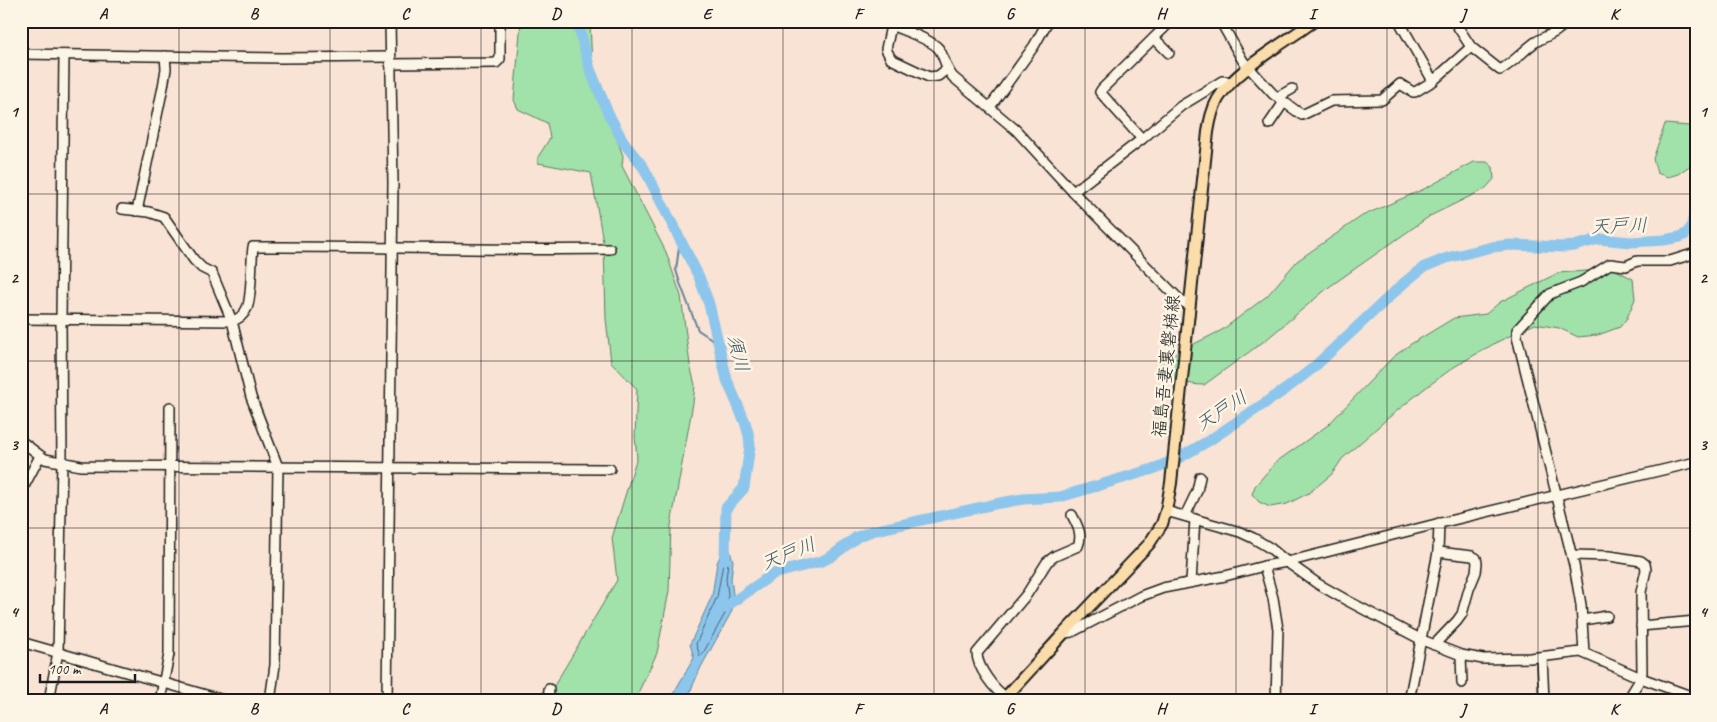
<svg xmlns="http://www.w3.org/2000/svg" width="1717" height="722" font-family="Caveat,'Klee One',sans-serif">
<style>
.green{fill:#a1e1aa;stroke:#5e7e63}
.water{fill:#8dc6ec;stroke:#608299}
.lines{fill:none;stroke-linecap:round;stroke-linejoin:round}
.shore{stroke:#49606f;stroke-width:1}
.stream{stroke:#608299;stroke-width:2}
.river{stroke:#8dc6ec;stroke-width:11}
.minor-casing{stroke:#1c1c1c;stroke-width:12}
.major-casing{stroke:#1c1c1c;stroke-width:14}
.minor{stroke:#fcf5e5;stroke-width:9}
.major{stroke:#fbddab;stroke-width:10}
.grid{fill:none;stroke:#1c1c1c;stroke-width:1;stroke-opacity:0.55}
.labels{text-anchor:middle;stroke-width:5;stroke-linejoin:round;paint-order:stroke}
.street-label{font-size:18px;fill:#1c1c1c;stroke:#fcf5e5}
.water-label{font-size:19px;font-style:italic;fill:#445865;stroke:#fcf5e5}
.neatline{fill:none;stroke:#1c1c1c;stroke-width:2}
.grid-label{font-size:16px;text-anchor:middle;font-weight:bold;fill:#1c1c1c}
</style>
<rect width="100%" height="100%" fill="#f9e3d4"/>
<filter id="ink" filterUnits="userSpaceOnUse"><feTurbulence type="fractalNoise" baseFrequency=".02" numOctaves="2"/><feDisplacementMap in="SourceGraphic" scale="10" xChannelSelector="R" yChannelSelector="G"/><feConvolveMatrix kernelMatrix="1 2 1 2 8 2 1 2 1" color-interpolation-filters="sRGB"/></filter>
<g filter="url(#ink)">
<g class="green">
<polygon points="521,21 590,21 592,67 623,156 622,166 666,252 681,296 690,365 695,385 693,403 671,525 669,591 657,653 637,695 631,701 549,701 551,691 617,580 612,538 637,457 635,437 637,389 611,362 606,319 604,247 591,173 538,163 538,157 550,138 547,123 518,109 514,100"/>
<polygon points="1665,124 1689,126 1696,128 1696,157 1691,165 1678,174 1668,177 1657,173 1653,159"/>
<path d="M1474,162H1487L1493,167L1494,179L1485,189L1430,216L1329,287L1267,339L1204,385C1188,385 1175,380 1162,372L1160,361L1222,330L1267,296L1297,261L1362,216L1424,189Z"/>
<polygon points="1614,269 1633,279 1635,299 1627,318 1620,327 1598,335 1578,337 1559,328 1535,324 1497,342 1454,367 1424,389 1387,419 1342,459 1332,474 1309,493 1287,504 1270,507 1259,502 1252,494 1255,486 1276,462 1328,425 1393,357 1411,344 1454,318 1486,314 1500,302 1558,273"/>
</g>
<polygon class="water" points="727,540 733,561 731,579 733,594 732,611 701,667 686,701 669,701 694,658 690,644 712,596 717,563"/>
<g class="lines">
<polygon class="shore" points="724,560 727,560 728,562 726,579 728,594 727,610 702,655 700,656 696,644 717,597"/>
<polyline class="stream" points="680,240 676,270 680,283 698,330 718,343"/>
<g class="river">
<polyline points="577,21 590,69 608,113 624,143 644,168 699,277 709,304 727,380 745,422 749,436 750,446 744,488 726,508 725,559"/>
<polyline points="724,608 773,574 822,561 832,556 857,537 872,531 1000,503 1023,499 1060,497 1153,469 1179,458 1210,440 1286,389 1313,368 1405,282 1424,267 1447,258 1492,247 1510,245 1564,247 1574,246 1599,239 1631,242 1664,240 1680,237 1686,234 1691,228 1696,207"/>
</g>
<g class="minor-casing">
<g id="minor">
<path d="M881,21C894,27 932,39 939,49C945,58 945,68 953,77L1016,130L1073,192L1171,291L1181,301L1189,305"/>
<polyline points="1155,21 1163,29"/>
<polyline points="1399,21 1433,81"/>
<path d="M1454,21L1471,47L1500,70C1513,63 1522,52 1534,43C1546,35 1558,34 1566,21"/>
<polyline points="1222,24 1243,61 1273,94 1302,115 1331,101 1382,100 1400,84 1413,92 1415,92 1433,81 1471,47"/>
<polyline points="891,26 886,49 891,59 929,77 938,76 947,69"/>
<polyline points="1154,38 1169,53"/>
<polyline points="21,54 281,58 390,57"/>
<polyline points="390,64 496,63 500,59 500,21"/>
<polyline points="1278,97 1292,89"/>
<polyline points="990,107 1034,46 1048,21"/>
<polyline points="1269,124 1284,102"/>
<polyline points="1142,139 1100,92 1102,89 1171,21"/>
<polyline points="1073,192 1142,139 1181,106 1222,81 1226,81 1230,83"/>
<polyline points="122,209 149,212 164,217 194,260 202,268 212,273 232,321 251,397 278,467 275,665 270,701"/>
<polyline points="137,211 163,87 166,69 165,56"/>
<path d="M21,319L232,321C239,319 244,315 247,308C252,298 251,261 253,247C372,246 491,251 610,249"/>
<polyline points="21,441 45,459 81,466 610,469"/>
<polyline points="21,492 40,456"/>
<polyline points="1166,511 1240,532 1253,538 1270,548 1287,562 1318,584 1348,601 1422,640 1461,655 1483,659 1530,658 1581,652 1641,678 1696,698"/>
<polyline points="1185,516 1197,491 1200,477"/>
<polyline points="1572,555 1610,556 1641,561 1645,564 1646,570 1641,592 1642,672 1641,678 1627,701"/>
<polyline points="1264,566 1273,598 1278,629 1276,701"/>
<polyline points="1191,582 1195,519"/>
<polyline points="1583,620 1607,616"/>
<polyline points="1641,626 1696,621"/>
<polyline points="1064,633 1072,632 1141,596 1163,588 1225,576 1264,566 1287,562 1436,524 1696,462"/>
<polyline points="21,642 227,701"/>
<polyline points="1434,645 1457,621 1462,614 1469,589 1476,572 1477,563 1476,558 1472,556 1438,552"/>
<polyline points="1584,653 1581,605 1574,565 1517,337 1517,330 1550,294 1581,282 1610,264 1626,266 1637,261 1670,261 1696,253"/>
<polyline points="1461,655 1462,683"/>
<polyline points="1542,657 1544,701"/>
<path d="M1006,697C994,690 977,667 977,653L1027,594L1047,562L1055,556L1078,546C1083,534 1077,525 1072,515"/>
<polyline points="49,701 58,652 62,462 61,320 64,55"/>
<polyline points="160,701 169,654 170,407"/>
<polyline points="387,701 393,183 390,21"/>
<polyline points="548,701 549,689"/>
<polyline points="1409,701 1438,552 1439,523"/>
</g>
</g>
<g class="major-casing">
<path id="major" d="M1002,701L1064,633L1149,544L1162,524L1166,511L1171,483L1208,132C1210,120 1212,109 1218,99C1235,70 1286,42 1314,21"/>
</g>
<use href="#minor" class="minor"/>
<use href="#major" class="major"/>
</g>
</g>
<path class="grid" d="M179,21V701M330,21V701M481,21V701M632,21V701M783,21V701M934,21V701M1085,21V701M1236,21V701M1387,21V701M1538,21V701M21,194H1696M21,361H1696M21,528H1696"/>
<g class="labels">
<g class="street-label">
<text transform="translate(1166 366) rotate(-84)" y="6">福島吾妻裏磐梯線</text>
</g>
<g class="water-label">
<text transform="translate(1619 225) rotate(-2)" y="7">天戸川</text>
<text transform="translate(739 353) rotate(76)" y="7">須川</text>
<text transform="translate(1221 410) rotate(-33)" y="7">天戸川</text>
<text transform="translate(788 553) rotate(-22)" y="7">天戸川</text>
</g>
</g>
<rect width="1717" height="722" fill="none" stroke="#fcf5e5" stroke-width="55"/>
<path d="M40 674v8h95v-8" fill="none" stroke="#1c1c1c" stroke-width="2.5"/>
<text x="48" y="674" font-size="15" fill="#1c1c1c" stroke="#fcf5e5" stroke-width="4" paint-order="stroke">100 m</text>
<rect x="28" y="28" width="1662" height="666" class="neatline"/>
<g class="grid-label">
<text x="103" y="19">A</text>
<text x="254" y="19">B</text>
<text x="405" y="19">C</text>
<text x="556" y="19">D</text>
<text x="707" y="19">E</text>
<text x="858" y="19">F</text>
<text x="1010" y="19">G</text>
<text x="1161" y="19">H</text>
<text x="1312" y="19">I</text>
<text x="1463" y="19">J</text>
<text x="1614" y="19">K</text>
<text x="14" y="117">1</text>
<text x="1703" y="117">1</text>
<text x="14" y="283">2</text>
<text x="1703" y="283">2</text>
<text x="14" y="450">3</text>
<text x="1703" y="450">3</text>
<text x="14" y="617">4</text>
<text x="1703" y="617">4</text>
<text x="103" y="714">A</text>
<text x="254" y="714">B</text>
<text x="405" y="714">C</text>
<text x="556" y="714">D</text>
<text x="707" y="714">E</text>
<text x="858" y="714">F</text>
<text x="1010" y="714">G</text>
<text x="1161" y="714">H</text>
<text x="1312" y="714">I</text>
<text x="1463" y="714">J</text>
<text x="1614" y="714">K</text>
</g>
</svg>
